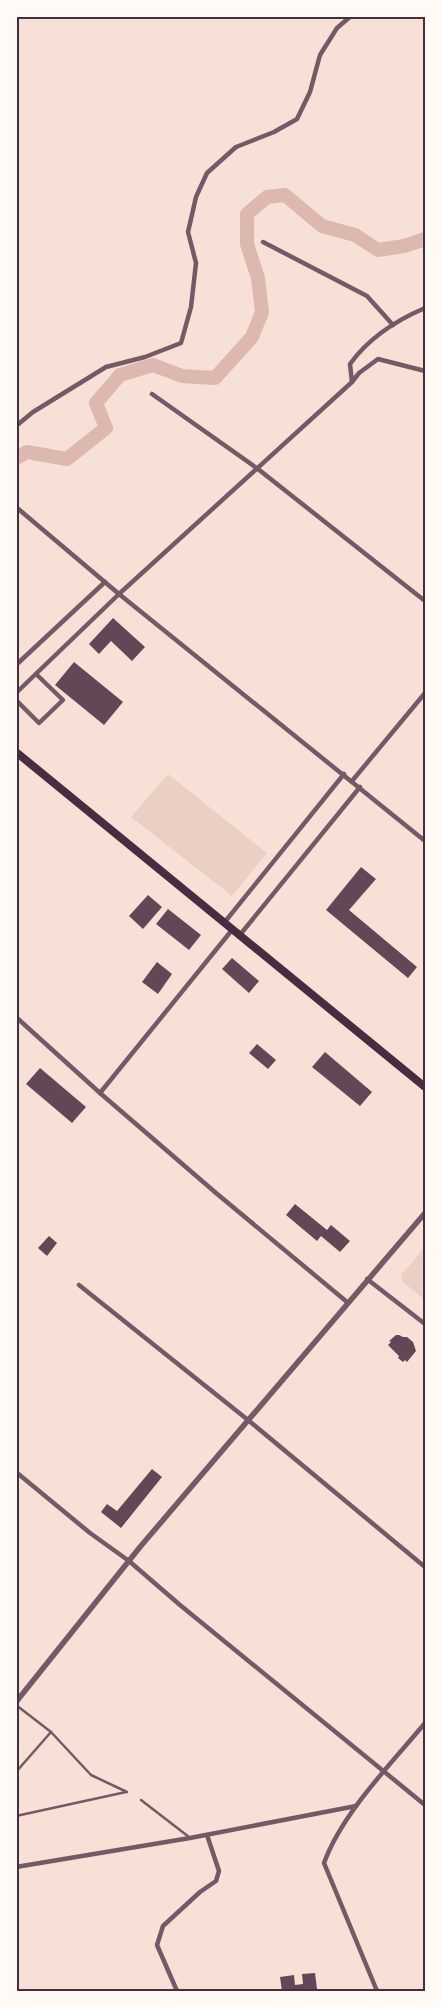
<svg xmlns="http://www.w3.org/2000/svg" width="441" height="2007" font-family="Inter,sans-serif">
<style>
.green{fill:#ebcfc5}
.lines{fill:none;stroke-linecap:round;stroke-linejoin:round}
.river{stroke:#dcb8b0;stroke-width:14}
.building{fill:#644757}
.service{stroke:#755966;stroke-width:2.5}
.minor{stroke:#755966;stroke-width:4.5}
.tertiary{stroke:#755966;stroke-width:5.5}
.primary{stroke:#4a2c40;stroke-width:8}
.neatline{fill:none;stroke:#4a2c40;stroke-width:2}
</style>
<rect width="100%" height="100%" fill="#f7e1d7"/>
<g class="green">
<polygon points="168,774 267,853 232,896 131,817"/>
<polygon points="425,1247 425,1300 402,1281 401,1275"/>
</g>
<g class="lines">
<polyline class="river" points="16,458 27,452 67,459 106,428 96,403 120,375 153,365 182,376 215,378 252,337 262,312 258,278 247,244 247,214 267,197 285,195 322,226 355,235 378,250 404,246 425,239"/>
</g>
<g class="building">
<polygon points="113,618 145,647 132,661 111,641 99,654 89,644"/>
<polygon points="74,662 123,702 104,725 55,685"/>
<polygon points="361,867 376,879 349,910 417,967 408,978 326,910"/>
<polygon points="148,895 162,907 143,929 129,916"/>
<polygon points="168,909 201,935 189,950 156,924"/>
<polygon points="232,958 259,981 249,993 222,969"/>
<polygon points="157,962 172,974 158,994 142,982"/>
<polygon points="257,1044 276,1060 268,1069 249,1053"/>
<polygon points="325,1052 372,1092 360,1106 312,1067"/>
<polygon points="40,1068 86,1107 72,1123 26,1084"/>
<polygon points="295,1204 327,1230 331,1225 350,1241 340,1252 321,1236 317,1241 286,1215"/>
<polygon points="49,1236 57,1243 47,1256 38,1248"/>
<polygon points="396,1335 399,1335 403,1337 407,1337 413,1342 416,1351 407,1362 405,1360 403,1362 398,1358 399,1356 388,1345 391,1342 389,1341"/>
<polygon points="152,1469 162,1477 121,1528 101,1512 107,1504 117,1511"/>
<polygon points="315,1973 317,1989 310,1989 310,1991 282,1991 280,1977 294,1975 295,1985 303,1984 302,1974"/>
</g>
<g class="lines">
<g class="service">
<polyline points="16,1705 51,1732 91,1775 127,1792"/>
<polyline points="16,1772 51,1732"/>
<polyline points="141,1800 189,1837"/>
<polyline points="16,1816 126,1792"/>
</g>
<g class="minor">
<polyline points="263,242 367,296 393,325"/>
<path d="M352,382L350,364C368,339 397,320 425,308"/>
<polyline points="152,394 258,469 425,601"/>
<polyline points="16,426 33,412 106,367 145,357 181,343 191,307 196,263 188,232 196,197 207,173 236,147 274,132 297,119 310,92 320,55 337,28 351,16"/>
<polyline points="16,507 119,594 425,841"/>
<polyline points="16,665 105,582"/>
<polyline points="16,693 119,594 352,382 359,373 378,359 425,371"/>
<polyline points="16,700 39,723 63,700 36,674"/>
<polyline points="352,781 425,693"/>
<polyline points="224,923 344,774"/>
<polyline points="239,936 360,787"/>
<polyline points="16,1017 100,1093 216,1193 347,1302"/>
<polyline points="100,1093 232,930"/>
<polyline points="367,1279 425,1324"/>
<polyline points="79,1285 248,1420 425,1567"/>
<polyline points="16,1472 90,1533 129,1561 180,1605 425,1805"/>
<polyline points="16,1867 190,1838 356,1806"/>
<polyline points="177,1991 157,1945 163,1926 200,1892 216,1881 219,1871 207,1835"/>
<path d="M377,1991L324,1863C342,1813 391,1764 425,1723"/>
</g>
<polyline class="tertiary" points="16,1702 140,1547 425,1213"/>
<polyline class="primary" points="16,752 425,1087"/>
</g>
<rect width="441" height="2007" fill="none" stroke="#fffaf5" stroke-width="35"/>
<rect x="18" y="18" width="406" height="1972" class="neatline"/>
</svg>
